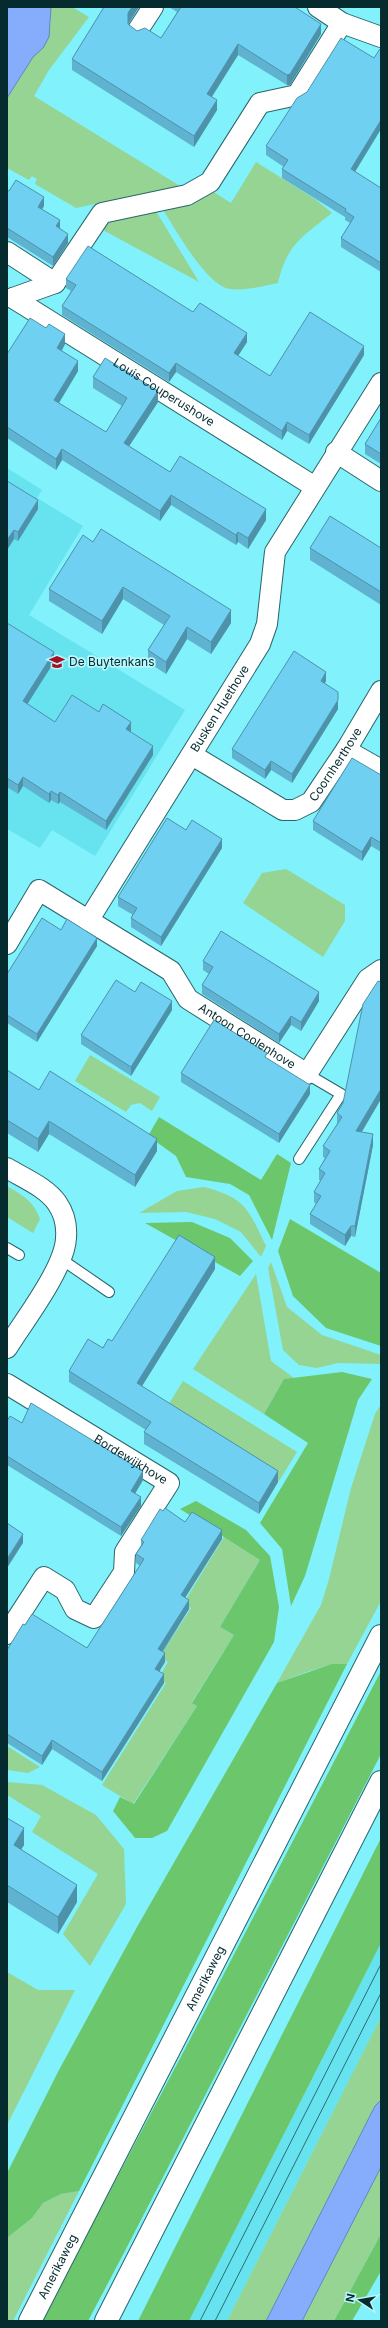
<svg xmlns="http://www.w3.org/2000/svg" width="388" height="2328" font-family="Inter,sans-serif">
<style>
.built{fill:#66e3ef}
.green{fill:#95d493}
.forest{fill:#6cc66b}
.water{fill:#86adfc;stroke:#5f86be}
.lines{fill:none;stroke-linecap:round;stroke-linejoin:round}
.lane-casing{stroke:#29656a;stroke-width:12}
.street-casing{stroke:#29656a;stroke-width:22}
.secondary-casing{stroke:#29656a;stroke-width:24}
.lane{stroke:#fff;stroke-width:10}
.street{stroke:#fff;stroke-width:20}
.secondary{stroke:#fff;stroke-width:22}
.tram{stroke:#2e6c71;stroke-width:1}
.wall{fill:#5fb3d0}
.shaded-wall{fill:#4e92a9}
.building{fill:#6fd0f2;stroke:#4e92a9}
.labels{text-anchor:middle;stroke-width:3.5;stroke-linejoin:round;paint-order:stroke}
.street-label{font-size:12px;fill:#052b2e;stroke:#b9f7fd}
.poi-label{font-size:12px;fill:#052b2e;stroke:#b9f7fd;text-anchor:start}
</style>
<rect width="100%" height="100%" fill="#81f1fc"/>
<g class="built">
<polygon points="7,468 42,490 37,498 83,526 29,615 185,710 95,856 52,830 40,848 7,829"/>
<polygon points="381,1943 381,2017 227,2321 189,2321"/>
</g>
<g class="green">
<polygon points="51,7 72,7 89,17 49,70 34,96 180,186 76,208 35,184 37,179 32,176 29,180 7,168 7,98 33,57 43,48 51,23"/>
<path d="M256,162L315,199L332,213C302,237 287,244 278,283C263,286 246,291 230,289C205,285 174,226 160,205L200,199L212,191L231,203Z"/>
<polygon points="154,208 199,282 101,229 118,215"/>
<polygon points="286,869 345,905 345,921 323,957 243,903 262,873"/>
<polygon points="90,1055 160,1097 152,1111 140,1103 131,1105 126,1112 75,1081"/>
<path d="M7,1186C22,1195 34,1201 40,1219L33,1233L7,1217Z"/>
<path d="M204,1187C246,1198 248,1209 266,1246L261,1257L241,1232L215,1219L186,1212L139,1213L177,1191Z"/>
<polygon points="271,1262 287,1307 322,1335 381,1355 381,1364 338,1363 317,1368 299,1365 283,1350 268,1268"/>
<polygon points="256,1274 271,1361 294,1378 284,1379 264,1414 193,1369"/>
<polygon points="183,1381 297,1452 279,1481 165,1410"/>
<path d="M381,1404V1601L347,1664C321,1664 300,1675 277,1683L321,1605L329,1579L351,1488L375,1414Z"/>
<polygon points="224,1537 260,1560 220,1627 234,1635 192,1702 197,1706 133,1804 102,1785 166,1683 158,1678 168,1662 160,1657 191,1608 183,1604"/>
<polygon points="7,1746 40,1767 28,1773 7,1770"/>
<polygon points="7,1782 42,1785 96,1815 124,1849 126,1904 90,1966 63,1934 98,1874 32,1832 41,1816 7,1795"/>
<polygon points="7,1972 38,1990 75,1990 7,2125"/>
<polygon points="381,2017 381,2100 375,2106 266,2321 227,2321"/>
<polygon points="381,2167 381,2234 334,2321 302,2321"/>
<polygon points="79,2191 13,2321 7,2321 7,2238 32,2218 43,2203 61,2194"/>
</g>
<g class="forest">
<polygon points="159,1117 261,1180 277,1154 291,1163 272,1240 249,1195 230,1184 186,1177 176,1156 148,1136"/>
<polygon points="290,1219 381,1273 381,1346 326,1328 293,1296 278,1251"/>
<polygon points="192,1222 230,1238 253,1261 240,1276 145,1223"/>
<polygon points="342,1372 372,1379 358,1400 305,1576 291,1606 282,1549 260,1523 308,1443 264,1414 284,1379"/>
<polygon points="196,1501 246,1530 270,1556 279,1607 274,1642 167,1831 152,1838 135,1838 113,1811 120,1797 134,1804 197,1706 192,1703 234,1635 220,1627 260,1560 180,1509"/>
<polygon points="332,1664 347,1664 79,2191 61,2194 43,2203 32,2218 7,2238 7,2173 59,2070 137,1927 277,1683"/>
<polygon points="381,1671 381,1754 127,2247 88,2321 41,2321 185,2049"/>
<polygon points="381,1838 381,1943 189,2321 138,2321"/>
<polygon points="381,2234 381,2271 352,2321 334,2321"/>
</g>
<g class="water">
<polygon points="7,7 51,7 49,37 43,48 33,57 7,98"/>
<polygon points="381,2100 381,2167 302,2321 266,2321 375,2106"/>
</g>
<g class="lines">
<g class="lane-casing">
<g id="lane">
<polyline points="299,1159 341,1094 307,1074"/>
<polyline points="7,1248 19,1255"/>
<polyline points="61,1259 109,1292"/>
</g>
</g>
<g class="street-casing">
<g id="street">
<polyline points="318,7 342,23 381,37"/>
<polyline points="138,30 153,7"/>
<polyline points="7,252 55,283"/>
<polyline points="13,298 55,283 102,213 187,195 210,182 260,103 297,95 342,23"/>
<path id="s1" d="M13,298L315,487"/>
<polyline points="336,452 381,481"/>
<polyline points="346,750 381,770"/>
<path id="s2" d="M192,755L283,810H295L311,802L346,750L381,691"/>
<path id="s3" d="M88,921L260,644L267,624L275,552L381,383"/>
<path id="s4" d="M7,944L39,890L171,971L188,999L307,1074L368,979L381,970"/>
<path d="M7,1168C23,1178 46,1187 57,1203C64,1213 67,1226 66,1238C65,1268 23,1322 7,1348"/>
<path id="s5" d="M7,1384L169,1483L125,1552L124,1572L94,1618L75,1609L65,1590L44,1577L7,1634"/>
</g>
</g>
<g class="secondary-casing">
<g id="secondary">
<path id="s6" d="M30,2321L381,1636"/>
<polyline points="106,2321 381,1782"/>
</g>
</g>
<use href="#lane" class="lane"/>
<use href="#street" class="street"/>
<use href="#secondary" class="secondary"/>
<g class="tram">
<polyline points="200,2321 381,1964"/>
<polyline points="215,2321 381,1993"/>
</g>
</g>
<g class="wall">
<polygon points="104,7 139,7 128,25 137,31 161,38 177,12 169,7 295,7 321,34 290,85 287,85 238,55 212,97 217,110 194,147 72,70 72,59"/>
<polygon points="381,50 381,129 355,172 381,188 381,272 341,247 341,238 350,223 345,220 345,217 282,178 282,169 284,167 266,155 266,146 374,58"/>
<polygon points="7,190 44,206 42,209 60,228 68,243 53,266 7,237"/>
<polygon points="66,279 193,312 247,342 238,356 270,376 364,355 309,444 287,431 282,440 176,372 169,382 62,315 62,306 71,291 66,288"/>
<polygon points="65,344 62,351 78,371 59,403 106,432 122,406 93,388 93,377 158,402 129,446 170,472 266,520 248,549 238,542 236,545 171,505 160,521 62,460 56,470 7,438 7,354"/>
<polygon points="381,418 381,464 365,454 365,444"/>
<polygon points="7,481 38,509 18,541 14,539 7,550"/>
<polygon points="93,542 231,623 211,654 187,639 166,674 148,662 148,650 164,625 123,599 102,634 49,601 49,589"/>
<polygon points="310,548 381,548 381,605 310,560"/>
<polygon points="7,623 54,662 27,704 55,722 99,712 131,731 130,732 153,755 106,830 60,802 58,804 51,800 49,803 23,786 18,794 7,787"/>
<polygon points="326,681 325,683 338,709 292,783 271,770 265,779 232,758 232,749"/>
<polygon points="381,775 381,852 371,846 362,861 313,830 313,821"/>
<polygon points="186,830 222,848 161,946 131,927 131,918 133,915 118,906 118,897"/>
<polygon points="61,930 97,946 37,1042 7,1023 7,974"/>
<polygon points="203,961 319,1001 301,1031 291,1025 279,1043 202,994 202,985 209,974 203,970"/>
<polygon points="381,982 381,1099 361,1132 373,1145 355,1237 351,1236 345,1246 310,1224 310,1214 316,1204 314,1202 314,1192 321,1181 319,1180 319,1169 325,1158 323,1157 323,1146 337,1124 337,1113 343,1103"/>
<polygon points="135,992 172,1010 131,1076 81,1044 81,1035"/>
<polygon points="267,1058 310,1094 279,1143 181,1082 181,1073"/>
<polygon points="7,1070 39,1090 157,1151 135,1187 49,1134 38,1152 7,1133"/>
<polygon points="215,1269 142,1386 278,1482 259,1514 144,1444 144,1432 146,1430 69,1382 69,1371 112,1341"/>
<polygon points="7,1421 22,1423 143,1480 135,1494 141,1506 121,1536 7,1465"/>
<polygon points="185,1522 222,1539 185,1598 189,1609 163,1652 165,1662 159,1672 164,1683 102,1781 52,1749 42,1765 7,1743 7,1650 25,1625 87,1648 140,1566 136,1563 136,1554 141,1547 141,1540"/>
<polygon points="7,1818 24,1845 21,1849 77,1902 58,1934 7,1902"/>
</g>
<g class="shaded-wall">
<polygon points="132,7 139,7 128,24 128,35 128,13"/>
<polygon points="321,24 321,34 290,85 287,85 287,75"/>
<polygon points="238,44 238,55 207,104 207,94"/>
<polygon points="217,100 217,110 194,147 194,136"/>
<polygon points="381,120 381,129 351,178 351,169"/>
<polygon points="44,197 44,206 38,216 38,207"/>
<polygon points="60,220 60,229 56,226"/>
<polygon points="68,234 68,243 53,266 53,257"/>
<polygon points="247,333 247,342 234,362 234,353"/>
<polygon points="65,334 65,344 57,358 57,348"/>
<polygon points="364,346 364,355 309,444 309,435"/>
<polygon points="78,361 78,371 54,411 54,400"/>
<polygon points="176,363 176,372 169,382 169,373"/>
<polygon points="158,391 158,402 124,454 124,443"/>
<polygon points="287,422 287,431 282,440 282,431"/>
<polygon points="62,449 62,460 56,470 56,459"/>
<polygon points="171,495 171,505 160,521 160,511"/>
<polygon points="38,500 38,509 18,541 18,532"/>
<polygon points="266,509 266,520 248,549 248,538"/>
<polygon points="14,530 14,539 7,550 7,540"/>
<polygon points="238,532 238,542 236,545 236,535"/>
<polygon points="123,587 123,599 102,634 102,621"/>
<polygon points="231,610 231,623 211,654 211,642"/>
<polygon points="187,627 187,639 166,674 166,662"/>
<polygon points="54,652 54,662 23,711 23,701"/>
<polygon points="326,672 326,681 321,690 321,681"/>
<polygon points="338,700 338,709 292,783 292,774"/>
<polygon points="131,722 131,731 126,738 126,729"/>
<polygon points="153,746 153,755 106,830 106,821"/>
<polygon points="271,761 271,770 265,779 265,770"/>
<polygon points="23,777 23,786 18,794 18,785"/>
<polygon points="51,791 51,800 49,803 49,794"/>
<polygon points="60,792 60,802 58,804 58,795"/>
<polygon points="371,837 371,846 362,861 362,852"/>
<polygon points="222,839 222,848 161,946 161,937"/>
<polygon points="97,938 97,946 37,1042 37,1034"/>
<polygon points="319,992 319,1001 301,1031 301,1022"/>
<polygon points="172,1001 172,1010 131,1076 131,1067"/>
<polygon points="291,1016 291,1025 279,1043 279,1034"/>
<polygon points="310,1085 310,1094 279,1143 279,1134"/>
<polygon points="381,1089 381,1099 356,1142 356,1131"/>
<polygon points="49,1121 49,1134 38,1152 38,1139"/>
<polygon points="373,1134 373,1145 355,1237 355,1226"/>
<polygon points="157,1139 157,1151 135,1187 135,1175"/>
<polygon points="351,1226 351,1236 345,1246 345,1235"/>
<polygon points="215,1257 215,1269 137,1394 137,1383"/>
<polygon points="143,1471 143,1480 131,1500 131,1491"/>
<polygon points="278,1471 278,1482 259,1514 259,1503"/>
<polygon points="141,1497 141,1506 121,1536 121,1527"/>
<polygon points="222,1530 222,1539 181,1604 181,1595"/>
<polygon points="23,1534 23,1543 7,1568 7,1559"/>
<polygon points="189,1600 189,1609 158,1658 158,1649"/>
<polygon points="165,1653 165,1662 155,1678 155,1669"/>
<polygon points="164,1674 164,1683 102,1781 102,1772"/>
<polygon points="52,1740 52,1749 42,1765 42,1756"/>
<polygon points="24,1828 24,1845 14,1861 14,1845"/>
<polygon points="77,1885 77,1902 58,1934 58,1917"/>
</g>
<g class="building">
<polygon points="104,7 132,7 128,13 128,24 137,31 145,28 161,38 181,7 295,7 321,24 290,74 287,75 238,44 207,94 217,100 194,136 72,59"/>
<polygon points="341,38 374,58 380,49 381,50 381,120 351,169 381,188 381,263 341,238 354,217 345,211 346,209 282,169 288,160 266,146 297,98 307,92"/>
<polygon points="16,180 44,197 38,207 60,220 56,226 68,234 53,257 7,228 7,190 9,191"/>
<polygon points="88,246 193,312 200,303 247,333 234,353 270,376 310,312 364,346 309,435 287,422 282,431 176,363 169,373 62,306 76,285 66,279"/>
<polygon points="30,318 46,328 49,324 65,334 57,348 78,361 54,400 106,432 127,398 93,377 105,358 158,391 124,443 170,472 180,456 266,509 248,538 238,532 236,535 171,495 160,511 62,449 56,459 7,427 7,354"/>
<polygon points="381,418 381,454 365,444"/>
<polygon points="7,481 38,500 18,532 14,530 7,540"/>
<polygon points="330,516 381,548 381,592 310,548"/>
<polygon points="101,529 231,610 211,642 187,627 166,662 148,650 170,616 123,587 102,621 49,589 83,535 93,542"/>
<polygon points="7,623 54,652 23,701 55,722 72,695 99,712 103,704 131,722 126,729 153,746 106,821 60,792 58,795 51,791 49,794 23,777 18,785 7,778"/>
<polygon points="294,651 326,672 321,681 338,692 338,700 292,774 271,761 265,770 232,749"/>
<polygon points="352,758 381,775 381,843 371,837 362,852 313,821"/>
<polygon points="167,818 186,830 192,820 222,839 161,937 131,918 137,908 118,897"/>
<polygon points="42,918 61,930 67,919 97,938 37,1034 7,1015 7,974"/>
<polygon points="221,931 319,992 301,1022 291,1016 279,1034 202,985 213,967 203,961"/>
<polygon points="116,980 135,992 141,982 172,1001 131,1067 81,1035"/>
<polygon points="378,981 381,982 381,1089 356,1131 373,1134 355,1226 351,1226 345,1235 310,1214 321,1196 314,1192 325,1173 319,1169 330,1151 323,1146 342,1117 337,1113 343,1103 363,1004"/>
<polygon points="214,1020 267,1053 265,1057 310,1085 279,1134 181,1073"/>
<polygon points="7,1070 39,1090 50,1071 157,1139 135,1175 49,1121 38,1139 7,1120"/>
<polygon points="179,1235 215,1257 137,1383 278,1471 259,1503 144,1432 151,1422 69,1371 88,1339 103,1348 108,1339 112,1341"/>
<polygon points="31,1403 143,1471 131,1491 141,1497 121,1527 7,1456 7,1421 10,1416 22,1423"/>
<polygon points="165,1508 185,1522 192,1512 222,1530 181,1595 189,1600 158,1649 165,1653 155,1669 164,1674 102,1772 52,1740 42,1756 7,1734 7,1650 23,1624 25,1625 32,1614 87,1648 144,1559 136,1554 144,1542 141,1540 160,1509 163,1511"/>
<polygon points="7,1523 23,1534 7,1559"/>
<polygon points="7,1818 24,1828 14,1845 77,1885 58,1917 7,1885"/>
</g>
<defs>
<g id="school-bare" transform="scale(1.2)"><path d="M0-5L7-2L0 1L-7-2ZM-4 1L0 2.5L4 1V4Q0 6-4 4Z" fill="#a71022" stroke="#b9f7fd" stroke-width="2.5" paint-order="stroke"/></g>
</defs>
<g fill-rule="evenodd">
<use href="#school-bare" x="57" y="662"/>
</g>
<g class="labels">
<g class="street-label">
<text dy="4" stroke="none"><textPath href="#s1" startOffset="178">Louis Couperushove</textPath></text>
<text dy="4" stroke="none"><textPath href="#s3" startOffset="250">Busken Huethove</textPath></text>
<text dy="4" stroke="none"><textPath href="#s2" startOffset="181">Coornherthove</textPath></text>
<text dy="4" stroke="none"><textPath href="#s4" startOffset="320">Antoon Coolenhove</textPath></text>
<text dy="4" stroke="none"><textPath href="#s5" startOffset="145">Bordewijkhove</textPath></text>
<text dy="4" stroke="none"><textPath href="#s6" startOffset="385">Amerikaweg</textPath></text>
<text dy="4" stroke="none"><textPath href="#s6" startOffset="61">Amerikaweg</textPath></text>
</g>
<g class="poi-label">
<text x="69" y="666">De Buytenkans</text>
</g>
</g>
<rect width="388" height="2328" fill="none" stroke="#052b2e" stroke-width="16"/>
<g transform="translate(360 2300) rotate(282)" stroke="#b9f7fd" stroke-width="3" paint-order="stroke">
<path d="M0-3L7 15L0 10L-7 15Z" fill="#052b2e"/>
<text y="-6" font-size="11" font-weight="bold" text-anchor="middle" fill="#052b2e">N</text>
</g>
</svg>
